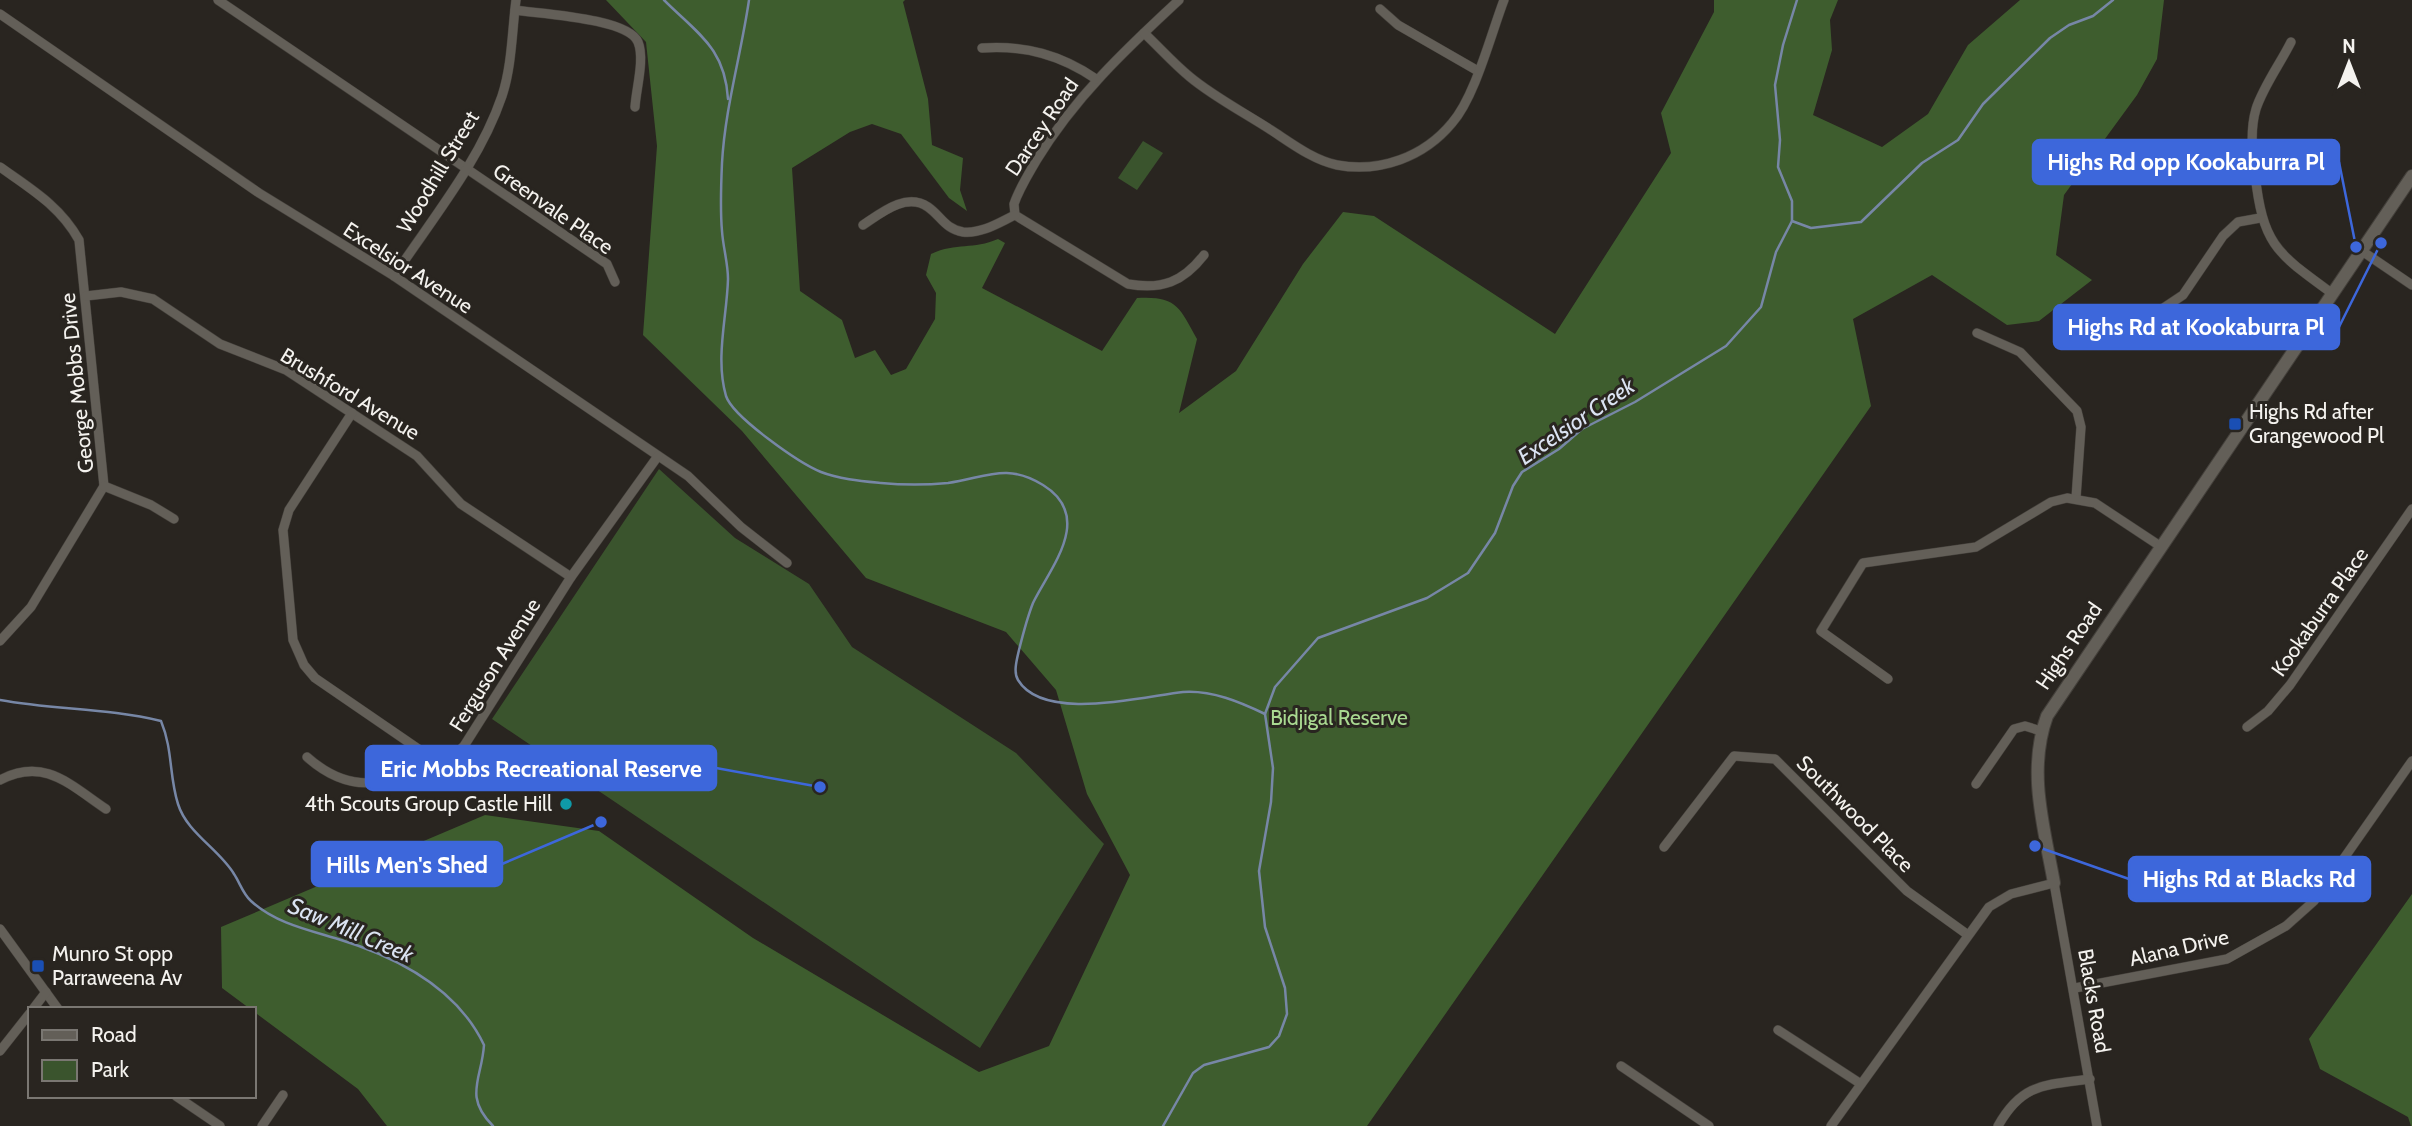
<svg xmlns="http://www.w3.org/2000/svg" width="2412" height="1126" font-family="Cabin,sans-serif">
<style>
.green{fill:#3a542d}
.forest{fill:#3e5d2e}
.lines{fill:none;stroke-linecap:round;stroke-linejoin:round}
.stream{stroke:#7787a6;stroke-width:2.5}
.street-casing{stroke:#44403b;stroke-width:10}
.secondary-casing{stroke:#44403b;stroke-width:14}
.street{stroke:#635f58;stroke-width:9}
.secondary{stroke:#635f58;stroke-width:12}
.transit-dot{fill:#1a4fb4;stroke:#292520;stroke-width:2.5}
.culture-dot{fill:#0f9aa8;stroke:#292520;stroke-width:2.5}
.labels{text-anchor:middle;stroke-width:6;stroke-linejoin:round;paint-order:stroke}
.street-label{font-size:21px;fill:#f4f2ee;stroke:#292520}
.poi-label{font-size:21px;fill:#f4f2ee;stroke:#292520;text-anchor:start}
.park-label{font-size:21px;fill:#a9d991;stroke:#292520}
.water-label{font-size:23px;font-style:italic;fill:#dbe3f2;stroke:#292520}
.leader{fill:none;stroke:#3d67db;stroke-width:2.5}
.callout-dot{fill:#3d67db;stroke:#292520;stroke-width:2.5}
.callout{fill:#3d67db;stroke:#3d67db;stroke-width:2.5}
.callout-label{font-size:23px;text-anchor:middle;font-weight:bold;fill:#fff}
</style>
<rect width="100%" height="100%" fill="#292520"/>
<g class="green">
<polygon points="1143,141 1163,153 1137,190 1118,178"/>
<polygon points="659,469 735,538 809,584 852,647 1016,753 1104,844 980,1048 492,719"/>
</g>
<g class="forest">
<path d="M606,0H905L903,2L928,99L932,145L963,158L960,190L967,211L949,198L901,134L872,124L850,132L792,168L800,291L842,320L855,358L875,350L891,375L906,369L935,319L936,293L926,275L931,254C957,242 973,250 998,239L1005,243L982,288L1102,351L1137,298C1176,296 1179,306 1197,339L1179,413L1236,371L1303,264L1343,212L1374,216L1555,334L1671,153L1661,113L1714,12V0H1838L1830,20L1832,50L1813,115L1882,147L1928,114L1968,45L2020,0H2164L2157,59L2137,95L2064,195L2056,255L2092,280L2039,321L2007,325L1932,275L1853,319L1871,406L1367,1126H387L358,1089L222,988L221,927L485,815L599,831L753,938L979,1072L1049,1046L1130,875L1087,794L1056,690L1006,632L866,578L742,431L643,335L657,146L646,42Z"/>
<polygon points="2412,894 2412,1126 2411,1126 2408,1117 2320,1069 2309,1039"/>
</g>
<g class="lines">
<g class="stream">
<path d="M664,0C698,34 725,48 728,99"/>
<path d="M749,0C741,55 725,108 722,163C721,185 720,209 722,231C723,247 728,263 728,279C727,317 715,358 726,396C733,417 799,463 821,472C839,479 861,481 881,483C903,485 926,485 948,483C985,478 1006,462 1043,485C1095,517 1050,568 1033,603C1027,618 1023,634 1019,650C1017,659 1013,672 1018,680C1044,723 1145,696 1183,692C1212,690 1240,702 1265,714"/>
<polyline points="1792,221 1792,201 1778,167 1780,140 1775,85 1783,45 1797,0"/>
<path d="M0,700C54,710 108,708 161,721C173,750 169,776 178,804C187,833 219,849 234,874C240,883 243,894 251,901C275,923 308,930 338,939C397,957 457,988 484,1045C482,1079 463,1096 493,1126"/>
<polyline points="1163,1126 1193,1073 1204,1065 1269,1047 1279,1036 1287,1014 1285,988 1265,927 1259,871 1271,802 1273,768 1265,714 1275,687 1318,638 1427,598 1468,573 1495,533 1513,486 1522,472 1559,449 1582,429 1635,402 1726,346 1761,307 1776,252 1792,221 1811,228 1861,222 1922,163 1958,140 1983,104 2050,38 2069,25 2093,16 2113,0"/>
</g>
<g class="street-casing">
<g id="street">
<polyline points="218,0 607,264 615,282"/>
<path d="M1179,0C1126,49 1074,98 1036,161C1028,175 1019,189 1014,204L1015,215L1128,284C1162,290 1183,282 1204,255"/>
<polyline points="1380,9 1398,25 1478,71"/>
<path d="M515,10C540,14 628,18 638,42C645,59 636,89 635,107"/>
<polyline points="0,14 259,193 394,276 688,476 741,527 787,563"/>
<path d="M1144,33C1159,47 1174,64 1190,77C1214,97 1245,113 1271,130C1291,143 1313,160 1337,165C1380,173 1424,157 1452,123C1475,97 1491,34 1504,0"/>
<path d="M2291,42C2280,64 2263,87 2256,109C2250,129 2252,154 2255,174C2263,246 2277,253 2333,294"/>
<path d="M982,48C1025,45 1061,55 1096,79"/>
<path d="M0,167C31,189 60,206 79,240L104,486L31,607L0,641"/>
<path d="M863,225C881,213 906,192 928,207C941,216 945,229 963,232C982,234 1000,222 1015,215"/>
<polyline points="2362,251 2412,285"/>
<path d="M394,276C432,219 480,161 502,96C512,66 512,31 516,0"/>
<polyline points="86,296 121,292 153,299 220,344 286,370 417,456 461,504 571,577"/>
<polyline points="2150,317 2183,295 2223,236 2238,222 2260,218"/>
<polyline points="1977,333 2020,352 2077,411 2081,427 2076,498"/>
<polyline points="352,413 289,510 283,530 293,640 304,665 315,678 436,761 448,761 464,746 571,577 658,456"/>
<polyline points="104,486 151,505 174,519"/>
<polyline points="1888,679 1821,631 1863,563 1976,547 2051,502 2067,498 2095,503 2160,546"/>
<polyline points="2247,727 2268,711 2290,685 2412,509"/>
<path d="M307,757C343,789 391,796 421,751"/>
<path d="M0,780C44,757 69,784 106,809"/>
<polyline points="1976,784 2014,729 2025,726 2041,731"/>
<polyline points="1664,847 1734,756 1775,759 1907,891 1968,935"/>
<polyline points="0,929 58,1009"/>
<polyline points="2075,988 2227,959 2286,926 2314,901 2412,761"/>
<polyline points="33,1009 46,992"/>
<polyline points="1778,1030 1861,1084"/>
<polyline points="0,1051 30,1013"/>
<polyline points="1621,1066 1709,1126"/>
<polyline points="176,1096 220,1126"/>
<polyline points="262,1126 283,1095"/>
<polyline points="1831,1126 1989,907 2011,894 2054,883 2097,1126"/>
<path d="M1998,1126C2022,1083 2045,1085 2090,1079"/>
</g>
</g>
<g class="secondary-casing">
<path id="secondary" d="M2054,883C2044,827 2027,771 2047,716L2412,176"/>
</g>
<use href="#street" class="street"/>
<use href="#secondary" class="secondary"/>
</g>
<g class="transit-dot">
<rect x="2228" y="417" width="14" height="14" rx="3.5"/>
<rect x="31" y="959" width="14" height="14" rx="3.5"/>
</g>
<circle class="culture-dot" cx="566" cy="804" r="7"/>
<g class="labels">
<g class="street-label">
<text transform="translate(1042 127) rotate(-56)" y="7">Darcey Road</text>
<text transform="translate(438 172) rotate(-59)" y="7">Woodhill Street</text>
<text transform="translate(553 209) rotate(35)" y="7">Greenvale Place</text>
<text transform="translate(408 268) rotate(33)" y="7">Excelsior Avenue</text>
<text transform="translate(77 383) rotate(-96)" y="7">George Mobbs Drive</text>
<text transform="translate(350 394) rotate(31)" y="7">Brushford Avenue</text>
<text transform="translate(2320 612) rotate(-55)" y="7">Kookaburra Place</text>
<text transform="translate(2069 646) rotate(-56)" y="7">Highs Road</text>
<text transform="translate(495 665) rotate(-58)" y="7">Ferguson Avenue</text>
<text transform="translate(1855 814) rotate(45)" y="7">Southwood Place</text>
<text transform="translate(2179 948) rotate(-13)" y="7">Alana Drive</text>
<text transform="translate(2094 1001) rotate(80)" y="7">Blacks Road</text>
</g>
<g class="poi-label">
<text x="2249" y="419">Highs Rd after<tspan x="2249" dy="24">Grangewood Pl</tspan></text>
<text x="552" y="811" text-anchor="end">4th Scouts Group Castle Hill</text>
<text x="52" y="961">Munro St opp<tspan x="52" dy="24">Parraweena Av</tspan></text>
</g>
<g class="park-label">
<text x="1339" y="725">Bidjigal Reserve</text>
</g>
<g class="water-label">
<text transform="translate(1576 421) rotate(-34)" y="8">Excelsior Creek</text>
<text transform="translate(351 930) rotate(23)" y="8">Saw Mill Creek</text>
</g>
</g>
<path class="leader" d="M2356 247L2339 162M2381 243L2339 327M820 787L716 768M601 822L502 864M2035 846L2129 879"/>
<g class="callout-dot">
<circle cx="2356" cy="247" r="7"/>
<circle cx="2381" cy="243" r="7"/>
<circle cx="820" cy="787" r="7"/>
<circle cx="601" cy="822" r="7"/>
<circle cx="2035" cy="846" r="7"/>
</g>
<g class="callout">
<rect x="2033" y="140" width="306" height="44" rx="7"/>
<rect x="2054" y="305" width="285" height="44" rx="7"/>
<rect x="366" y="746" width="350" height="44" rx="7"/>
<rect x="312" y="842" width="190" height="44" rx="7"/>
<rect x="2129" y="857" width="241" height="44" rx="7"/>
</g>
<g class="callout-label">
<text x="2186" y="170">Highs Rd opp Kookaburra Pl</text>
<text x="2196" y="335">Highs Rd at Kookaburra Pl</text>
<text x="541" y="777">Eric Mobbs Recreational Reserve</text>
<text x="407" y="873">Hills Men's Shed</text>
<text x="2249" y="887">Highs Rd at Blacks Rd</text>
</g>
<rect x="28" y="1007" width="228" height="91" fill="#292520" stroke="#7a7772" stroke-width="2"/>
<rect x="42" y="1030" width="35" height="10" fill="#635f58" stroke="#7a7772" stroke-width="2"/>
<text x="91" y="1042" font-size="21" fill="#f4f2ee">Road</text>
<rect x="42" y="1060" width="35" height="21" fill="#3a542d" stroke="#7a7772" stroke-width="2"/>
<text x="91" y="1077" font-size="21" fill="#f4f2ee">Park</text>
<g transform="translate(2349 63)" stroke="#292520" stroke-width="5" paint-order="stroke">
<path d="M0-5L12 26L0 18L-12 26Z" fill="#f4f2ee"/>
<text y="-10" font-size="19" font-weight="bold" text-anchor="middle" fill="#f4f2ee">N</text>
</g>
</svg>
